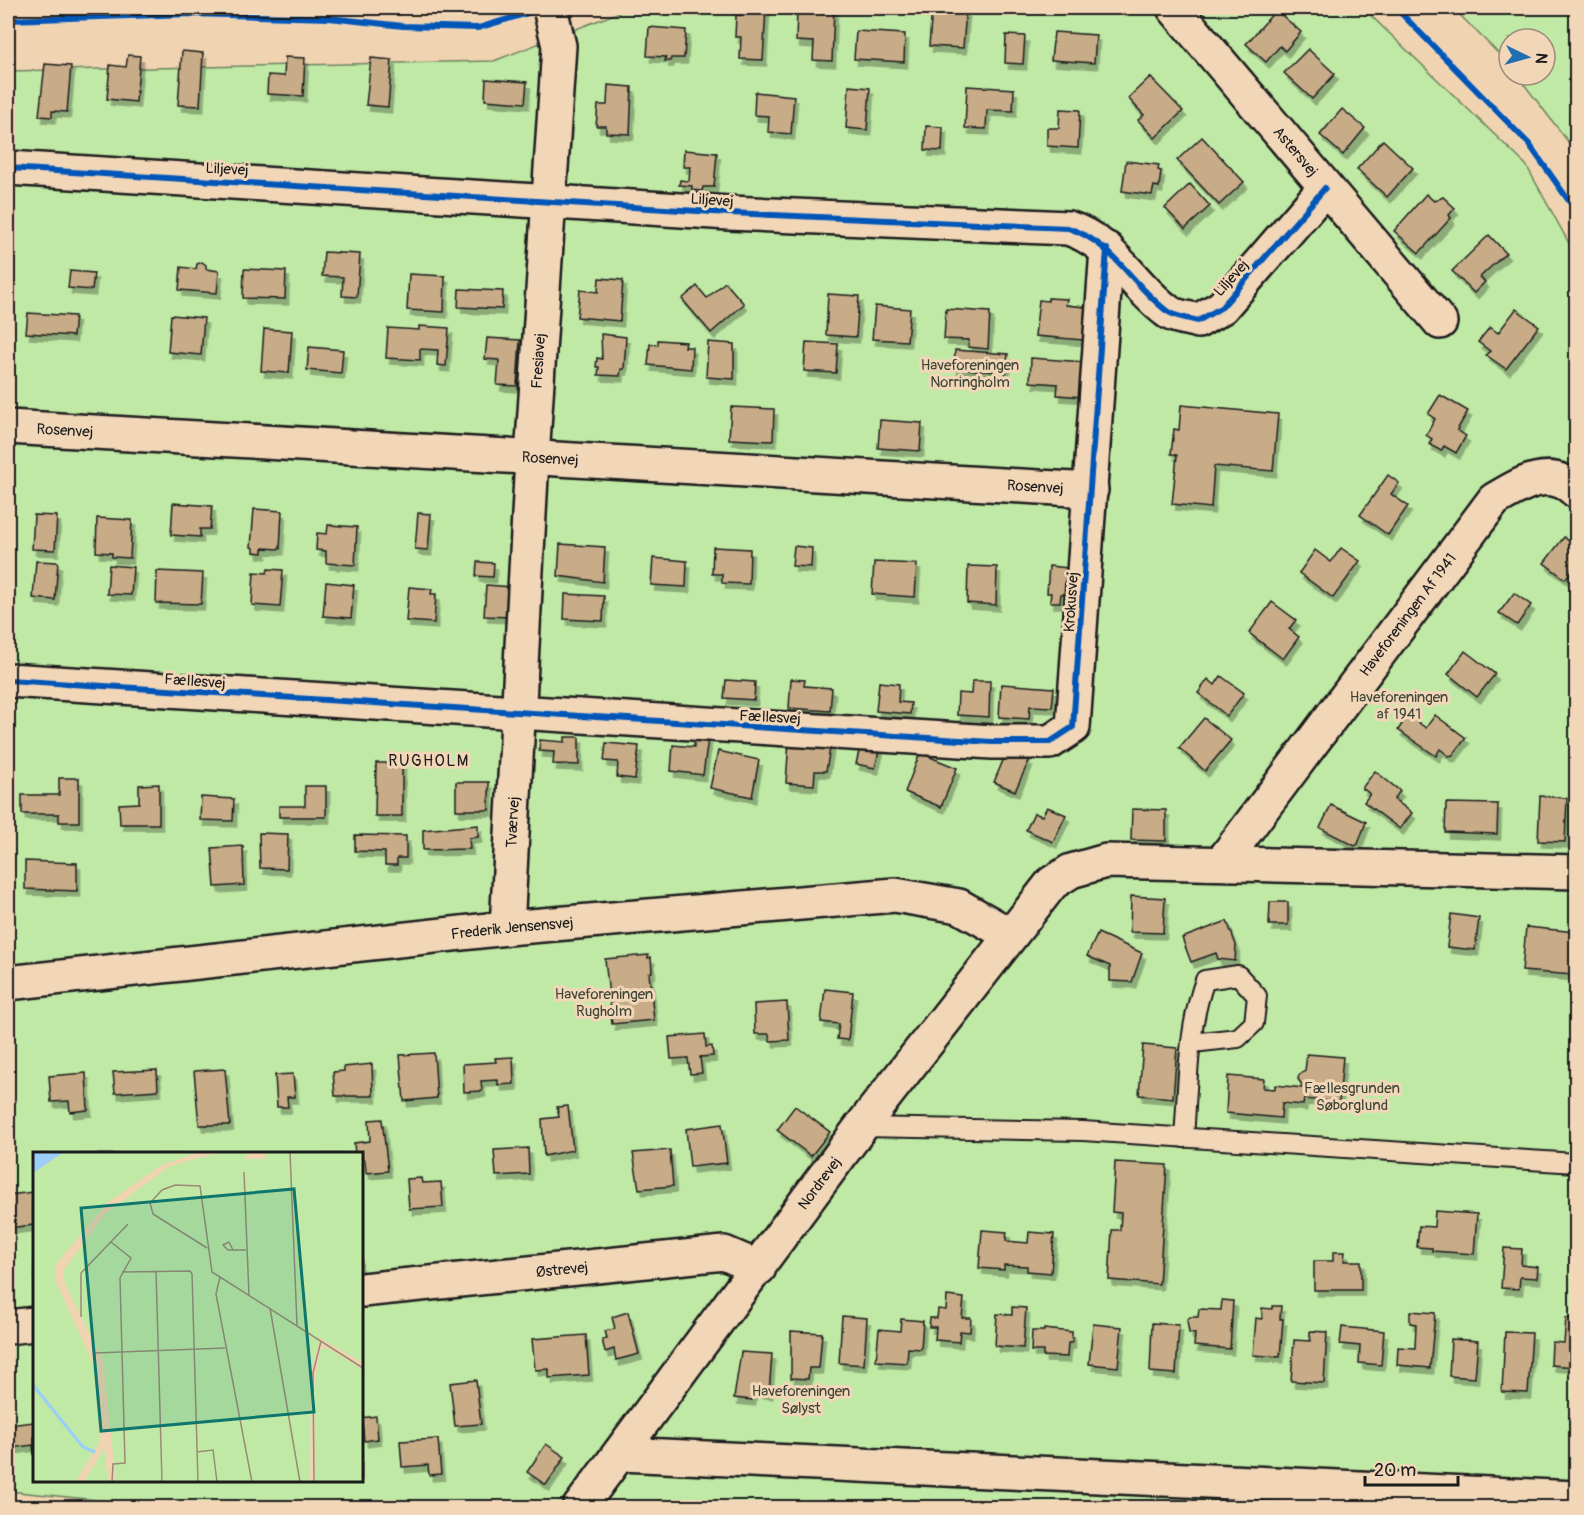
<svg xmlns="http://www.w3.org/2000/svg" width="1584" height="1515" font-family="Pangolin,sans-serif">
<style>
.green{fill:#bfe9a5;stroke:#6e8260;stroke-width:1.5;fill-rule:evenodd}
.building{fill:#c7ac87;stroke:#1c1c1c;stroke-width:1.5;filter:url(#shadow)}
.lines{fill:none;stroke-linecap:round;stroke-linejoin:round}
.service-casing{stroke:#1c1c1c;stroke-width:22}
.minor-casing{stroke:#1c1c1c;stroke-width:38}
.service{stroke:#f2d6b8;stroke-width:18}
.minor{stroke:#f2d6b8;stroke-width:33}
.cycleway-casing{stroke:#f2d6b8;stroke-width:10}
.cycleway{stroke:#0057b8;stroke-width:6}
.labels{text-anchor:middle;stroke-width:6;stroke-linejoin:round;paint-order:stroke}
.street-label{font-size:15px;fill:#1c1c1c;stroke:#f2d6b8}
.park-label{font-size:15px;fill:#3d4537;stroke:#f2d6b8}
.neighbourhood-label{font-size:16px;letter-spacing:1.5px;fill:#1c1c1c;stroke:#f2d6b8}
.inset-river{fill:none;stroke:#9bcef8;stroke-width:3}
.inset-road{fill:none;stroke:#9b8a75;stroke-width:1.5}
.view{fill:#0f766e;fill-opacity:0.15;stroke:#0f766e;stroke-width:3}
.inset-edge{fill:none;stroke:#1c1c1c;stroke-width:3}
</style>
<defs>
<filter id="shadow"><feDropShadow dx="3.5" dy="6" stdDeviation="0" flood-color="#0004"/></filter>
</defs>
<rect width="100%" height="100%" fill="#f0d3b0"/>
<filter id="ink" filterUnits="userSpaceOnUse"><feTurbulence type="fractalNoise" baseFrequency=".0167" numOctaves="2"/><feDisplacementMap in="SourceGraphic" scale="12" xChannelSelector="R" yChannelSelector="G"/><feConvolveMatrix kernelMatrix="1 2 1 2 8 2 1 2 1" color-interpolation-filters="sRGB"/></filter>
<g filter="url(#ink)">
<g class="green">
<path d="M630,8H1363L1526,165L1576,256V1507L177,1508L8,1491V71L494,61ZM34,1154H362V1480H34Z"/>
<polygon points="1453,8 1576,8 1576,152 1517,75 1545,75 1545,39 1509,39 1509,64"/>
</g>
<g class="building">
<polygon points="743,8 766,8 763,60 740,59 741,37 735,37 736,15 742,15"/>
<polygon points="815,8 834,8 832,61 813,60 814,42 796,41 797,10 815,10"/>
<polygon points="932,8 966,11 963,48 929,46"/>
<polygon points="1276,10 1301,32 1285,51 1280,46 1266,62 1246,44"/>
<polygon points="649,27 686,30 684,58 671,58 670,61 665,61 666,57 647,56"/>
<polygon points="856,31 905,34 904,62 854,59"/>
<polygon points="1054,32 1096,35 1094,63 1051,60"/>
<polygon points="1006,35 1025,36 1023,64 1005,63"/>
<polygon points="1308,49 1335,74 1312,99 1284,73"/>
<polygon points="182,51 203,53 200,106 178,105"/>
<polygon points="128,55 140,56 136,102 107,99 110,65 126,67"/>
<polygon points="285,57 305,58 303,96 267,94 268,75 284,76"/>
<polygon points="371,58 392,60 388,107 366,105"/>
<polygon points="45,64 71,66 67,112 52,111 52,117 39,116"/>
<polygon points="1150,77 1183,111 1155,138 1138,120 1144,115 1128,98"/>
<polygon points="486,79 527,82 525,103 485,100"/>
<polygon points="608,85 632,87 630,134 606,133 606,126 596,126 598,105 607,105"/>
<polygon points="849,86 870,88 867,130 846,128"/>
<polygon points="967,86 1014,89 1013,111 987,110 986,129 965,128"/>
<polygon points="755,92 794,96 791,134 768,132 769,116 754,115"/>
<polygon points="1060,109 1080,110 1078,148 1047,146 1047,128 1059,128"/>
<polygon points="1342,109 1365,128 1343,155 1320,135"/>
<polygon points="926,126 943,127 942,151 925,150"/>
<polygon points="1202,137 1244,182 1219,205 1177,160"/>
<polygon points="1383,140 1413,168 1387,197 1357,169"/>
<polygon points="684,150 717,153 714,187 703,187 702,191 692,190 692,186 679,185 680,180 689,181 690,167 683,167"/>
<polygon points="1126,161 1159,165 1158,170 1161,171 1159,187 1154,186 1152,195 1122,191"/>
<polygon points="1190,184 1210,206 1185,229 1165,208"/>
<polygon points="1426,194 1434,201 1443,197 1455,208 1449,215 1451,218 1419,253 1394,231"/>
<polygon points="1489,235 1506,253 1480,277 1485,282 1474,293 1452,271"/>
<polygon points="324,252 360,254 357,297 342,296 343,277 322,276"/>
<polygon points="202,262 206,265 206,269 219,271 217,293 179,290 181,267 196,269 197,264"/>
<polygon points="244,269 286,271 285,299 243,298"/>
<polygon points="70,271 94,273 92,290 68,288"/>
<polygon points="409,274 445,276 444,312 407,310"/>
<polygon points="599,278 623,280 620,321 577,317 580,290 598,292"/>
<polygon points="725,282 744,304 711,333 682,299 697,286 707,298"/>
<polygon points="459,289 503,291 502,309 458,307"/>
<polygon points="828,294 859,296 856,337 826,335"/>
<polygon points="1048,298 1067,299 1066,305 1085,307 1083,340 1035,336 1039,300 1048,301"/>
<polygon points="875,306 910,309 907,341 872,339"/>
<polygon points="946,309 990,312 988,349 968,347 969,340 944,339"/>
<polygon points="1516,309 1539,326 1506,369 1486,355 1490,351 1478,342 1490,327 1498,333"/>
<polygon points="28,313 75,316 73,336 26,333"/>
<polygon points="171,315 204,318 201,355 168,352"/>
<polygon points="419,326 449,328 446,366 437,365 438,350 420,349 420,360 386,358 388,328 419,330"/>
<polygon points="264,329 292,331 289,373 261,371"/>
<polygon points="601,334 626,337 624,369 621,369 620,376 598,375 599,367 596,367 597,358 602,359"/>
<polygon points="487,338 520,340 517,386 497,385 499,360 485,359"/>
<polygon points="658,340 686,342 685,347 692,347 691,369 648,365 650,344 658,345"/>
<polygon points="708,342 734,344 734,379 706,377"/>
<polygon points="806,342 838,344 836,373 804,371"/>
<polygon points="309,347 343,350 341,373 307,370"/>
<polygon points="955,350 1008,354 1006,373 954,368"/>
<polygon points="1031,358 1084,362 1082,397 1057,395 1058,384 1030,382"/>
<polygon points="1440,395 1468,411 1457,430 1466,436 1456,453 1444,446 1441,451 1429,444 1432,439 1426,435 1435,419 1428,414"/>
<polygon points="1181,405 1278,414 1273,471 1214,466 1211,508 1172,504 1177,455 1171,454 1174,429 1179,430"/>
<polygon points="731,407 774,409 773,441 729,439"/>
<polygon points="880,420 922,423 920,451 878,448"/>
<polygon points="1388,475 1399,483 1391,494 1408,506 1388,535 1360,515"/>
<polygon points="173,503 212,506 210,529 200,529 200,537 171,535"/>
<polygon points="254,509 282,511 280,549 263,548 263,553 254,552 254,548 251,547"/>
<polygon points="418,513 431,514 428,550 415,549"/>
<polygon points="34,515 57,516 55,550 32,549"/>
<polygon points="97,518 132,520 130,558 112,557 112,553 96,552"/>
<polygon points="328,525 357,527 355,565 326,563 326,551 316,550 317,533 327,534"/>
<polygon points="1564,537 1576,547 1576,558 1573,563 1576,565 1565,579 1544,563"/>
<polygon points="560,544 605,547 603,582 558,576"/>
<polygon points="794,546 812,548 811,567 792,566"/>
<polygon points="713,547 750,549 749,584 722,583 722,574 712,574"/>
<polygon points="1341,548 1360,561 1333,598 1299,573 1315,550 1331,562"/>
<polygon points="653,558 687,561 686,587 651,585"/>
<polygon points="36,561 58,562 55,600 33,598"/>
<polygon points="477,562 494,563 493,577 476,576"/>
<polygon points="874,562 917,564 915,597 872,594"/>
<polygon points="109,565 133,567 131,595 107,594"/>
<polygon points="968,566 997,567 996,605 967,603"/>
<polygon points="1049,566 1068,568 1066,594 1061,594 1060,602 1050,602 1051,593 1047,593"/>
<polygon points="268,569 283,570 280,607 252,605 254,572 267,573"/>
<polygon points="157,571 203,573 201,604 156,603"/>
<polygon points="326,582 354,585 351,618 323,616"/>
<polygon points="486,585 513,587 510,617 484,616"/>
<polygon points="409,587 432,589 431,594 436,594 434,623 406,621"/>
<polygon points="1514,593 1531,605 1517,625 1499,613"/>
<polygon points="565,594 604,596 603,621 564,619"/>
<polygon points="1272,602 1296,620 1289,629 1299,637 1283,659 1249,633"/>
<polygon points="1465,651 1495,674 1477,697 1448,674"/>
<polygon points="1221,676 1244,693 1227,716 1198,693 1208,679 1215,685"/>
<polygon points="791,679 805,680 804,686 832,688 830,711 789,708"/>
<polygon points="726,680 755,682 754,700 724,698"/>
<polygon points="972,681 990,681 989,717 957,715 958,693 971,694"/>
<polygon points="879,682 899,684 898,702 911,703 910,714 876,711"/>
<polygon points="1001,684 1054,688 1052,707 1030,706 1029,719 999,717"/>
<polygon points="1408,715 1426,728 1435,715 1466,738 1453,755 1449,756 1440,749 1436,756 1398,730"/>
<polygon points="1204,718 1231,740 1205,771 1179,748"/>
<polygon points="565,737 579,737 579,765 553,764 554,752 539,751 540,740 565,742"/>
<polygon points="694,738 708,739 703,775 671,771 673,745 694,747"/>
<polygon points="789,740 831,743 826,771 815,771 814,785 786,783"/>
<polygon points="606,743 639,746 635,779 617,777 618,762 604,761"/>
<polygon points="861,743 880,747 875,768 856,764"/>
<polygon points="718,751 759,760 752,797 710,788"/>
<polygon points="1007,751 1027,756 1026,759 1029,761 1015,791 994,782"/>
<polygon points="920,753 957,768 941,807 905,792"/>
<polygon points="376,763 402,763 402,816 375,816"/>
<polygon points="1375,771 1400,791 1394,799 1412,813 1400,829 1364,802 1370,794 1362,788"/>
<polygon points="59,778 79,778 79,822 59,822 59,814 22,814 22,795 59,795"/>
<rect x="456" y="782" width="33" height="28"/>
<polygon points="159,784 159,824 120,824 119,804 139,803 139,785"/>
<polygon points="305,786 326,786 326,817 279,817 279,806 305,806"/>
<polygon points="1540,796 1567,798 1565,842 1538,841"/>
<polygon points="201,797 234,799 233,821 200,820"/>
<polygon points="1446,803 1498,804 1497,834 1445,832"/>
<polygon points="1331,805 1366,822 1358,844 1355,846 1320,828"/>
<polygon points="1047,807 1066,815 1053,842 1026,830 1034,813 1042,816"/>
<polygon points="1132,809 1166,810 1166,841 1131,840"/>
<polygon points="478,825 478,837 469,838 470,849 423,850 423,830"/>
<polygon points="259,833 288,834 287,869 260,868"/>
<polygon points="355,835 406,836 406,858 397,858 397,865 385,865 385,852 355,851"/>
<polygon points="243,846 244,885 215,887 212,848"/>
<polygon points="25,861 77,863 77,891 25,889"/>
<polygon points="1131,896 1165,898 1163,933 1130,932"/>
<polygon points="1270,902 1288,902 1288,925 1269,925"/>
<polygon points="1451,914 1479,918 1475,950 1447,947"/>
<polygon points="1227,921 1236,945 1235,961 1218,959 1216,953 1191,962 1182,938"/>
<polygon points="1526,927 1576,932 1574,975 1522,971"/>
<polygon points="1098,933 1142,953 1132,982 1110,981 1110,966 1087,956"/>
<polygon points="648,955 648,958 651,957 652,972 649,973 654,1020 612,1024 605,959"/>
<polygon points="825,989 853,992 848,1040 837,1039 839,1024 821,1022"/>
<polygon points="787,1002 789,1040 770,1041 769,1034 755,1034 754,1004"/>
<polygon points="705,1034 706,1047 712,1046 713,1056 700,1057 702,1073 690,1074 688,1058 671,1059 669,1037"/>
<polygon points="1143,1045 1177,1048 1173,1098 1139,1095"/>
<polygon points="434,1053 437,1098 404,1101 400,1055"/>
<polygon points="1307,1054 1343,1057 1339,1102 1304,1099 1303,1105 1282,1103 1281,1118 1226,1113 1228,1076 1264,1079 1263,1088 1275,1089 1275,1085 1304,1088 1298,1079 1299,1075 1305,1071"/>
<polygon points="513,1057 514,1084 498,1085 498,1080 481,1081 482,1091 464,1092 463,1064 496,1062 495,1058"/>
<polygon points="372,1064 373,1096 335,1096 333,1072 344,1071 344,1067"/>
<polygon points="225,1069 230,1125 199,1125 194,1071"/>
<polygon points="157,1070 158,1090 115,1093 113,1072"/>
<polygon points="86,1073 88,1110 70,1112 69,1101 51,1102 49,1076"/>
<polygon points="293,1074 295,1097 287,1097 288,1107 277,1107 275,1075"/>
<polygon points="568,1106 573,1150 544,1156 542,1119 559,1117 557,1107"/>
<polygon points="795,1106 830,1132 811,1156 777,1130"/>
<polygon points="382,1119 388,1171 366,1173 365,1160 362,1160 362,1154 355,1154 354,1143 370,1141 369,1120"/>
<polygon points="722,1124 727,1163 690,1167 686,1129"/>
<polygon points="528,1148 529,1174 496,1176 494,1150"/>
<polygon points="670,1150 673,1186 639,1189 633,1153"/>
<polygon points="1115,1162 1167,1165 1159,1284 1109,1280 1112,1230 1120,1230 1121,1213 1112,1212"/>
<polygon points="421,1178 422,1183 441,1182 443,1207 409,1209 407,1179"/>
<polygon points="34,1192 34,1203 32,1203 34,1225 8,1228 8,1195"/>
<polygon points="1435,1211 1477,1214 1474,1254 1432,1251 1432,1248 1417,1247 1419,1226 1434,1227"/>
<polygon points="982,1230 1007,1232 1006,1241 1028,1243 1029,1232 1054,1234 1051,1273 1027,1271 1027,1266 1004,1265 1004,1270 979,1268"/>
<polygon points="1504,1248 1522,1249 1521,1265 1538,1267 1537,1278 1520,1277 1519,1289 1501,1288"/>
<polygon points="1333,1252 1345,1252 1344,1261 1361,1261 1361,1290 1314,1290 1314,1261 1333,1261"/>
<polygon points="947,1296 964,1298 962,1318 971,1318 970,1332 960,1331 959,1342 935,1340 936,1327 929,1327 930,1318 937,1318 938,1309 946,1310"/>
<polygon points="1222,1300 1233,1301 1230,1349 1194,1346 1195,1334 1189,1333 1187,1320 1190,1317 1198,1317 1199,1309 1221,1310"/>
<polygon points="1272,1306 1281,1306 1280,1319 1283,1319 1280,1357 1253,1355 1256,1318 1262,1319 1262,1308 1272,1309"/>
<polygon points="1012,1307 1026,1308 1023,1348 995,1346 997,1314 1012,1315"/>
<polygon points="1410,1311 1435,1313 1430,1368 1397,1365 1398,1347 1415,1348 1416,1324 1410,1323"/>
<polygon points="628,1312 639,1354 616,1360 614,1349 605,1352 602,1339 607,1338 605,1331 615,1329 612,1317"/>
<polygon points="842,1316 867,1318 864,1365 839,1363"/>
<polygon points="1566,1318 1576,1319 1576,1367 1551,1365 1552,1342 1564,1343"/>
<polygon points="901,1319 923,1321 921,1349 908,1348 907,1363 876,1361 879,1329 900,1331"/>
<polygon points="1152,1323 1179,1325 1176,1374 1150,1372"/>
<polygon points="1093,1324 1122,1327 1118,1367 1089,1364"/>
<polygon points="1342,1327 1384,1331 1381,1365 1359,1363 1360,1346 1340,1344"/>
<polygon points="1044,1329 1072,1332 1072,1343 1068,1343 1067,1357 1043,1356 1043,1351 1031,1351 1032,1331 1044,1331"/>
<polygon points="791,1331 822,1333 819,1368 809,1368 808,1379 791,1378"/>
<polygon points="1310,1331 1327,1332 1324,1383 1291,1381 1294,1340 1310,1341"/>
<polygon points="1505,1332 1532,1333 1528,1393 1502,1392"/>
<polygon points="586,1335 589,1375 549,1378 549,1369 535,1370 532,1339"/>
<polygon points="1451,1339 1478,1341 1475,1378 1449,1376"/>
<polygon points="741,1352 772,1354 769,1393 753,1391 752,1400 734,1398"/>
<polygon points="476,1380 481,1424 455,1426 450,1383"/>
<polygon points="376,1416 378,1439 364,1441 362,1418"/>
<polygon points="34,1422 34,1455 33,1445 10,1448 8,1425"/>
<polygon points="438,1439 441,1474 429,1475 428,1465 402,1467 400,1441"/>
<polygon points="546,1444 565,1457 546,1485 527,1472"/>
</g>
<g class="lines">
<g class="service-casing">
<g id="service">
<polyline points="861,1127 1083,1131 1576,1163"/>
<path d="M1184,1138C1188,1085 1187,1030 1205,980L1238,975L1257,996L1254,1023L1238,1038L1192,1043"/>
</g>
</g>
<g class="minor-casing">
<g id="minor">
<path id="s1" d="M1174,8L1440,322"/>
<path d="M8,168L729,213L1068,228C1113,242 1131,284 1167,311C1174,317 1189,318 1198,321L1222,307L1325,188"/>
<path id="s2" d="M8,427L1091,490"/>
<polyline points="8,680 992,742 1050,742 1073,727 1107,249"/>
<path id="s3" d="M1223,861L1494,500C1519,485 1550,465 1576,491"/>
<path id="s4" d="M507,928L532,458L559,46L550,8"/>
<path id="s5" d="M8,983L507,928L895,895L959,906L1010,935"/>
<path id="s6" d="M362,1290L724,1253L759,1268"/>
<polyline points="8,1327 34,1324"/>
<polyline points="621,1454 1576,1498"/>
<path id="s7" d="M579,1508L861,1127L1052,883L1071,871L1106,861L1576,872"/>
</g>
</g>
<use href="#service" class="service"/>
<use href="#minor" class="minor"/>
<g class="cycleway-casing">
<g id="cycleway">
<polyline points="1396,8 1529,144 1576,211"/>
<polyline points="8,20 190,14 329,18 403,26 478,28 545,8"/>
<path d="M8,168L729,213L1068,228C1113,242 1131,284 1167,311C1174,317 1189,318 1198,321L1222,307L1325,188"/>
<polyline points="8,680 992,742 1050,742 1073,727 1107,249"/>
</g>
</g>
<use href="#cycleway" class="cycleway"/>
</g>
</g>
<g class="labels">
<g class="street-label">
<text dy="5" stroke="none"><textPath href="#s1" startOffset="188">Astersvej</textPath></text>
<text transform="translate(227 169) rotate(3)" y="5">Liljevej</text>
<text transform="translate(712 200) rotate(4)" y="5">Liljevej</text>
<text transform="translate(1231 278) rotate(-48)" y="5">Liljevej</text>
<text dy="5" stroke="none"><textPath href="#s4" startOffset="568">Fresiavej</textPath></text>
<text dy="5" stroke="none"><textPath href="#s2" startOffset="57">Rosenvej</textPath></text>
<text dy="5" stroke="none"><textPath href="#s2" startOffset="543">Rosenvej</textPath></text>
<text dy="5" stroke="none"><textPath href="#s2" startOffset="1029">Rosenvej</textPath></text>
<text transform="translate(1071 602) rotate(-86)" y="5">Krokusvej</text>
<text dy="5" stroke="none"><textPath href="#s3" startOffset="308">Haveforeningen Af 1941</textPath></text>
<text transform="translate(195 681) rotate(4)" y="5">Fællesvej</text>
<text transform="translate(770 717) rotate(3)" y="5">Fællesvej</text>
<text dy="5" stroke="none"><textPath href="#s4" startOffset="106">Tværvej</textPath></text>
<text dy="5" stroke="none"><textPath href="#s5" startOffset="507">Frederik Jensensvej</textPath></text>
<text dy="5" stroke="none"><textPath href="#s7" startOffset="404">Nordrevej</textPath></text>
<text dy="5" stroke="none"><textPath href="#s6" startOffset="201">Østrevej</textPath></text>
</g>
<g class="park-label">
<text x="970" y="370">Haveforeningen<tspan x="970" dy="17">Norringholm</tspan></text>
<text x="1399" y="702">Haveforeningen<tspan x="1399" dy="17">af 1941</tspan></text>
<text x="604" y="999">Haveforeningen<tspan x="604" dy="17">Rugholm</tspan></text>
<text x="1352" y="1093">Fællesgrunden<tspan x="1352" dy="17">Søborglund</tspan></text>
<text x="801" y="1396">Haveforeningen<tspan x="801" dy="17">Sølyst</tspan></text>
</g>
<g class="neighbourhood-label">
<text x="429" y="766">RUGHOLM</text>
</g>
</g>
<g transform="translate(33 1152)">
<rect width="330" height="330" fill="#f0d3b0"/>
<path d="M31,0H166L127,14L74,51L23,112V130L62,216L67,290L42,330H0V21ZM187,0H216L211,7H232V0H330V211L287,186L278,218L277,330H83L70,208L32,132L30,119L72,62L137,14ZM293,195L330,218V330H283L281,238L287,198ZM71,295L75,330H51L65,307Z" fill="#bfe9a5"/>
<path d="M0,0H31L0,21Z" fill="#9bcef8"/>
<path class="inset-river" d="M0,233L50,295L62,300"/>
<path class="inset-road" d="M257,0L264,173M211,20L216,144M78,90L98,106L87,126L92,311L80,312L79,330M174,96L120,62L117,51L129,38L142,33L167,34L179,120L330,216M200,98L196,90L190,93L195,98H213M123,119L129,330M89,120L157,119L159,122L165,330M187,125L183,142L219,330M237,156L267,330M48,165V121L95,72M62,201L192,196M164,300L180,298L184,330M281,330L280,221L288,189"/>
<path class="view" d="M261,37L281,260L68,279L48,56Z"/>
<rect width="330" height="330" class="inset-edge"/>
</g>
<rect width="1584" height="1515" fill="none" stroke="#f2d6b8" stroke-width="30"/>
<rect x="15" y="15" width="1554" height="1485" fill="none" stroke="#1c1c1c" stroke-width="2" filter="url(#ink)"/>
<g transform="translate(1527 57) rotate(95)"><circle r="28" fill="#f2d6b8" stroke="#9c8c7a" stroke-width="1.5"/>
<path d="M0-4.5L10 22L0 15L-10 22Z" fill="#1f6fb2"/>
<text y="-9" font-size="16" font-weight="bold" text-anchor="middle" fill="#1c1c1c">N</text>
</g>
<path d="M1365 1476v9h93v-9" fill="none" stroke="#1c1c1c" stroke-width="3"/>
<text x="1374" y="1476" font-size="18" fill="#1c1c1c" stroke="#f2d6b8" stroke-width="4.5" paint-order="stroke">20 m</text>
</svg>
